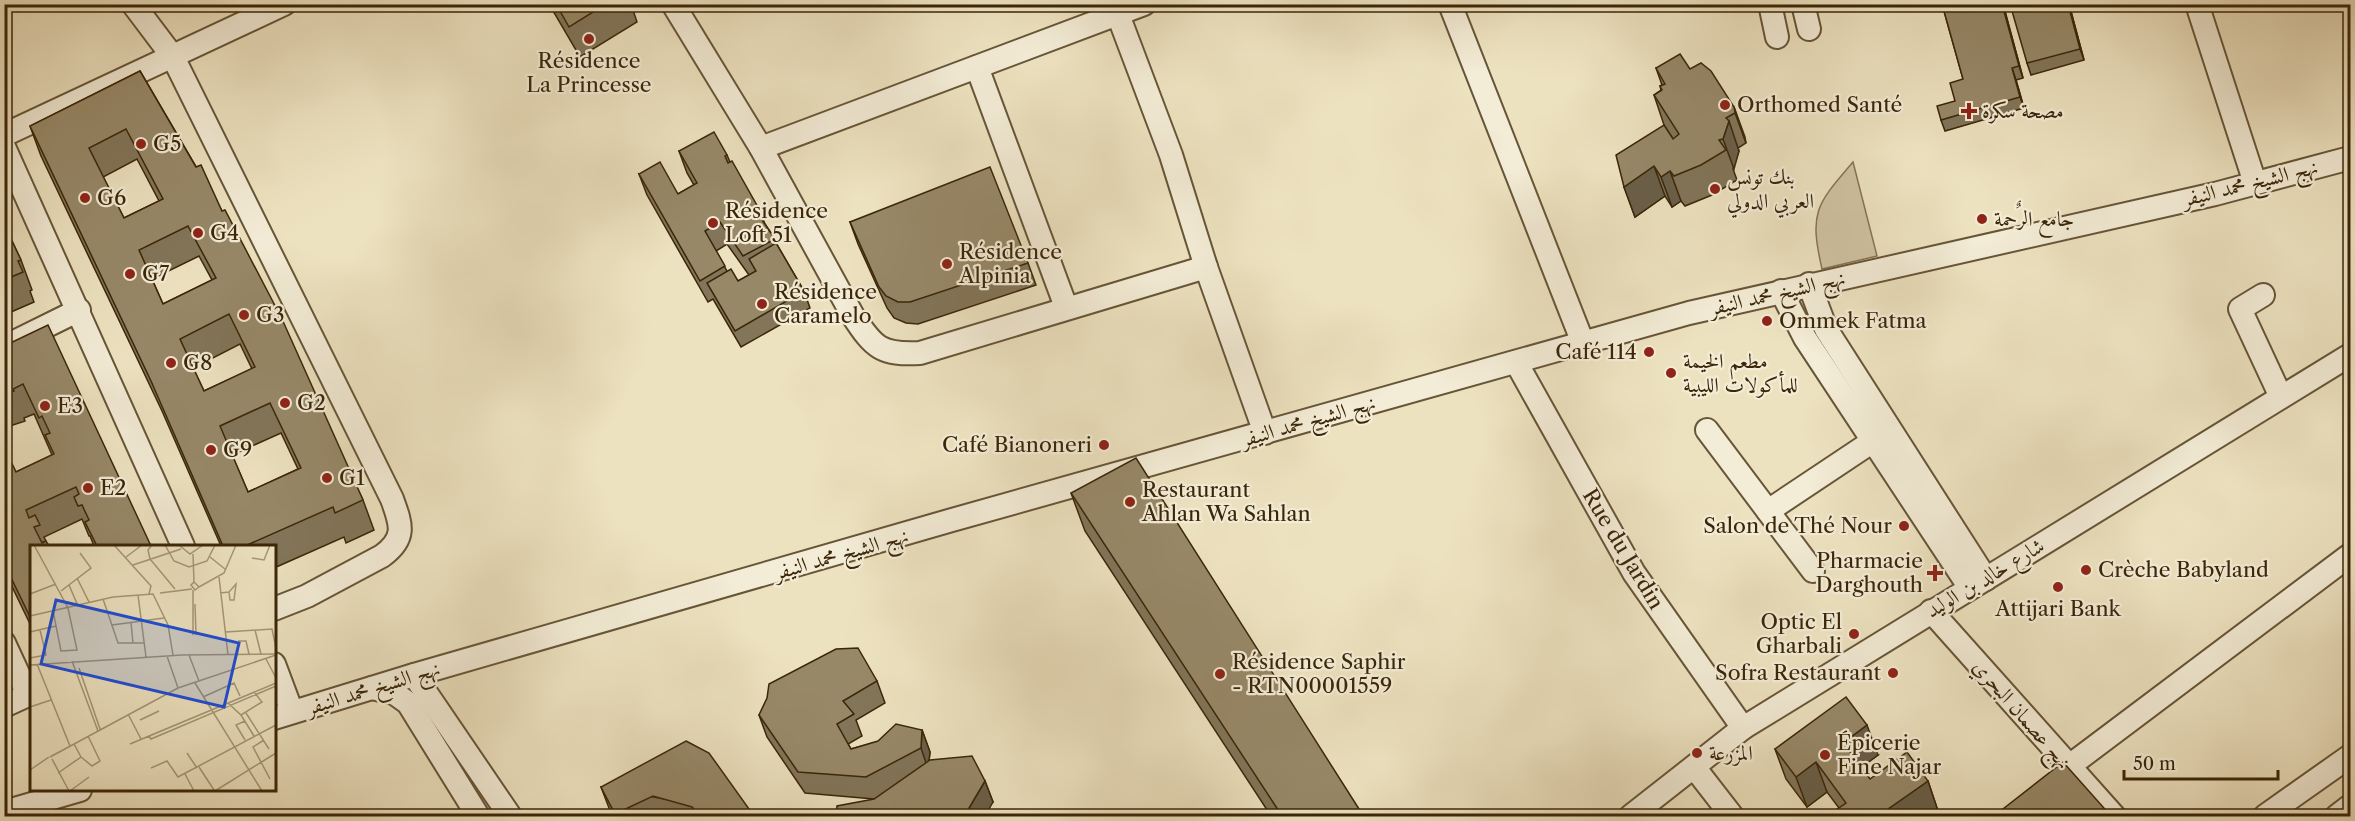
<svg xmlns="http://www.w3.org/2000/svg" width="2355" height="821" font-family="'Libre Caslon Text',Amiri,serif">
<style>
.green{fill:#cfc2a1;stroke:#847455;stroke-width:1.5}
.lines{fill:none;stroke-linecap:round;stroke-linejoin:round}
.minor-casing{stroke:#675537;stroke-width:26}
.minor{stroke:#f3ecd6;stroke-width:22}
.wall{fill:#827559;stroke:#3a2609;stroke-width:1.5;fill-rule:evenodd}
.shaded-wall{fill:#6a5f49;stroke:#3a2609;stroke-width:1.5}
.building{fill:#978868;stroke:#3a2609;stroke-width:1.5;fill-rule:evenodd}
.poi-dot{fill:#8f2418;stroke:#f3ecd6;stroke-width:2}
.labels{text-anchor:middle;stroke-width:4.5;stroke-linejoin:round;paint-order:stroke}
.poi-label{font-size:21px;fill:#3a2609;stroke:#f3ecd6;text-anchor:start}
.street-label{font-size:21px;fill:#3a2609;stroke:#f3ecd6}
.inset-road{fill:none;stroke:#a59777;stroke-width:1.5}
.view{fill:#1d4ed8;fill-opacity:0.15;stroke:#1d4ed8;stroke-width:3}
.inset-edge{fill:none;stroke:#3a2609;stroke-width:3}
</style>
<rect width="100%" height="100%" fill="#ede2c0"/>
<filter id="stains"><feTurbulence type="fractalNoise" baseFrequency=".00333" numOctaves="4"/><feColorMatrix values="0 0 0 0 .2 0 0 0 0 .09 0 0 0 0 .02 0 0 0 .5 -.17"/></filter>
<radialGradient id="worn" r=".72"><stop offset=".6" stop-color="#630" stop-opacity="0"/><stop offset="1" stop-color="#630" stop-opacity=".3"/></radialGradient>
<path class="green" d="M1853,162L1877,256L1822,269C1809,212 1816,205 1853,162Z"/>
<g class="lines">
<g class="minor-casing">
<g id="minor">
<path d="M133,4L173,57L392,499C401,524 407,538 382,556L307,596L274,609"/>
<path d="M673,4L761,148L853,316C874,348 881,355 920,353L1206,267"/>
<polyline points="1114,4 1171,155 1206,267 1265,433"/>
<polyline points="1450,4 1583,343"/>
<polyline points="1770,4 1777,37"/>
<polyline points="1803,4 1809,29"/>
<polyline points="2197,4 2255,183"/>
<polyline points="977,67 1066,307"/>
<polyline points="4,135 284,4"/>
<polyline points="4,147 183,546"/>
<polyline points="761,148 1144,4"/>
<polyline points="1809,284 1826,329 1986,579"/>
<polyline points="1781,291 1805,338 1970,588"/>
<polyline points="2263,295 2240,309 2281,397"/>
<polyline points="4,347 79,310"/>
<polyline points="1516,362 1634,573 1743,728"/>
<polyline points="1707,430 1813,571"/>
<polyline points="1768,511 1873,441"/>
<polyline points="1931,611 2114,816"/>
<polyline points="4,643 28,695 4,706"/>
<polyline points="274,664 292,712"/>
<polyline points="414,675 510,816"/>
<polyline points="372,688 394,693 408,703 478,816"/>
<polyline points="274,718 414,675 952,520 1689,313 2215,194 2350,158"/>
<polyline points="1694,767 1732,816"/>
<polyline points="2068,767 2350,555"/>
<polyline points="4,812 80,790"/>
<polyline points="1631,816 1743,728 2350,355"/>
<polyline points="2265,816 2350,756"/>
<polyline points="2337,816 2350,806"/>
</g>
</g>
<use href="#minor" class="minor"/>
</g>
<g class="wall">
<polygon points="549,4 631,4 637,22 580,57"/>
<polygon points="1942,4 2003,4 2023,78 2016,80 2024,108 1945,131 1941,120 1955,101 1963,79"/>
<polygon points="2069,4 2084,60 2031,75 2027,63"/>
<polygon points="1656,68 1690,69 1734,107 1746,143 1738,148 1739,151 1733,169 1737,180 1712,195 1685,206 1681,201 1672,207 1665,196 1635,217 1624,187 1673,139 1664,125 1654,95 1661,90 1660,86 1662,85"/>
<path d="M140,71L222,211L363,500L374,530L346,543L344,537L274,568V546H221L162,411L41,156L30,126ZM137,159L159,201L124,218L103,177ZM199,256L212,280L163,304L152,279ZM240,344L252,369L204,391L193,368ZM281,433L298,469L248,492L232,455Z"/>
<path d="M679,151L727,155L730,162L759,209L765,224L775,239L776,243L804,291L810,308L741,347L713,299L708,302L647,195L639,174L678,194L694,185L687,173ZM727,244L749,275L738,281L727,271L716,251Z"/>
<polygon points="850,222 1028,263 1036,285 918,324 906,323 894,318 887,308 858,244"/>
<polygon points="4,224 21,260 32,290 30,291 34,302 4,315"/>
<polygon points="4,346 151,546 94,546 90,536 89,536 82,519 44,537 46,541 32,546 32,628 4,570 4,450 16,472 52,455 34,414 24,418 25,421 4,428"/>
<polygon points="1071,493 1364,816 1271,816 1085,531"/>
<polygon points="877,681 885,703 856,720 862,736 848,744 851,749 922,730 930,752 929,761 985,781 993,802 874,799 805,793 767,737 759,715"/>
<polygon points="1775,749 1878,755 1861,767 1870,779 1928,781 1938,811 1839,808 1827,792 1807,807 1786,779"/>
<polygon points="601,787 754,816 613,816 609,808"/>
</g>
<g class="shaded-wall">
<polygon points="2002,4 2003,4 2023,78 2019,66"/>
<polygon points="2068,4 2069,4 2084,60 2080,49"/>
<polygon points="2012,68 2016,80 2024,108 2020,97"/>
<polygon points="1734,107 1745,137 1746,143 1735,113"/>
<polygon points="1729,121 1739,151 1734,169 1723,139"/>
<polygon points="1654,166 1665,196 1635,217 1624,187"/>
<polygon points="1670,171 1681,201 1672,207 1661,177"/>
<polygon points="1867,725 1878,755 1854,773 1843,743"/>
<polygon points="922,730 930,752 928,769 921,748"/>
<polygon points="1816,762 1827,792 1807,807 1796,777"/>
<polygon points="985,781 993,802 985,816 973,816 969,808"/>
<polygon points="1928,781 1938,811 1930,816 1878,816"/>
</g>
<g class="building">
<polygon points="556,4 606,4 569,27"/>
<polygon points="1942,4 2002,4 2019,66 2012,68 2020,97 1941,120 1937,106 1955,101 1950,83 1963,79"/>
<polygon points="2010,4 2068,4 2080,49 2027,63"/>
<polygon points="1680,54 1690,69 1701,63 1711,71 1734,107 1735,113 1726,118 1729,121 1723,139 1719,140 1726,150 1701,165 1674,176 1670,171 1661,177 1654,166 1624,187 1616,155 1664,125 1673,139 1679,134 1654,95 1662,90 1660,86 1665,84 1656,68"/>
<path d="M140,71L196,167L201,165L222,211L225,210L282,319L363,500L335,513L333,507L245,546H223L151,381L30,126ZM126,129L163,199L124,218L89,148ZM188,226L216,278L163,304L139,250ZM229,314L255,367L204,391L180,339ZM270,403L301,468L248,492L220,426Z"/>
<polygon points="714,132 727,155 725,156 728,163 732,161 759,209 756,211 775,239 743,256 720,222 705,231 725,266 700,281 639,174 660,162 678,194 697,183 679,151"/>
<polygon points="990,167 1028,263 910,302 898,302 886,296 879,287 850,222"/>
<polygon points="4,224 21,260 18,261 23,272 4,280"/>
<polygon points="776,243 804,291 735,331 707,283 731,269 738,281 756,271 749,259"/>
<polygon points="48,325 151,546 97,546 85,522 89,520 82,505 78,506 74,497 79,494 76,487 26,510 29,518 35,515 40,525 34,527 42,543 46,541 49,546 32,546 32,621 4,563 4,454 7,453 16,472 54,454 45,435 50,433 42,416 39,418 23,384 13,389 14,391 4,394 4,346"/>
<polygon points="1136,458 1359,809 1364,816 1282,816 1071,493"/>
<polygon points="858,648 877,681 843,701 854,714 837,724 851,749 878,741 896,724 922,730 921,748 866,777 798,772 759,715 767,698 769,684 836,649"/>
<polygon points="1846,697 1867,725 1843,743 1870,779 1907,752 1928,781 1878,816 1827,816 1846,803 1816,762 1796,777 1775,749"/>
<polygon points="686,741 709,753 754,816 700,816 692,807 653,796 615,814 601,787"/>
<polygon points="972,756 985,781 969,808 973,816 836,816 837,806 874,799 930,760"/>
<polygon points="2063,762 2111,816 1994,816"/>
</g>
<g class="poi-dot">
<circle cx="589" cy="39" r="6"/>
<circle cx="1725" cy="105" r="6"/>
<path d="M1966 102h6v6h6v6h-6v6h-6v-6h-6v-6h6z"/>
<circle cx="141" cy="144" r="6"/>
<circle cx="1715" cy="189" r="6"/>
<circle cx="85" cy="198" r="6"/>
<circle cx="1982" cy="219" r="6"/>
<circle cx="713" cy="223" r="6"/>
<circle cx="198" cy="233" r="6"/>
<circle cx="947" cy="264" r="6"/>
<circle cx="130" cy="274" r="6"/>
<circle cx="762" cy="304" r="6"/>
<circle cx="244" cy="315" r="6"/>
<circle cx="1767" cy="321" r="6"/>
<circle cx="1649" cy="352" r="6"/>
<circle cx="171" cy="363" r="6"/>
<circle cx="1671" cy="373" r="6"/>
<circle cx="285" cy="403" r="6"/>
<circle cx="45" cy="406" r="6"/>
<circle cx="1104" cy="445" r="6"/>
<circle cx="211" cy="450" r="6"/>
<circle cx="327" cy="478" r="6"/>
<circle cx="88" cy="488" r="6"/>
<circle cx="1130" cy="502" r="6"/>
<circle cx="1904" cy="526" r="6"/>
<circle cx="2086" cy="570" r="6"/>
<path d="M1932 564h6v6h6v6h-6v6h-6v-6h-6v-6h6z"/>
<circle cx="2058" cy="587" r="6"/>
<circle cx="1854" cy="634" r="6"/>
<circle cx="1893" cy="673" r="6"/>
<circle cx="1220" cy="674" r="6"/>
<circle cx="1697" cy="753" r="6"/>
<circle cx="1825" cy="755" r="6"/>
</g>
<g class="labels">
<g class="poi-label">
<text x="589" y="68" text-anchor="middle">Résidence<tspan x="589" dy="24">La Princesse</tspan></text>
<text x="1737" y="112">Orthomed Santé</text>
<text x="1982" y="118">مصحة سكرة</text>
<text x="153" y="151">G5</text>
<text x="1727" y="184">بنك تونس<tspan x="1727" dy="24">العربي الدولي</tspan></text>
<text x="97" y="205">G6</text>
<text x="725" y="218">Résidence<tspan x="725" dy="24">Loft 51</tspan></text>
<text x="1994" y="226">جامع الرٌحمة</text>
<text x="210" y="240">G4</text>
<text x="959" y="259">Résidence<tspan x="959" dy="24">Alpinia</tspan></text>
<text x="142" y="281">G7</text>
<text x="774" y="299">Résidence<tspan x="774" dy="24">Caramelo</tspan></text>
<text x="256" y="322">G3</text>
<text x="1779" y="328">Ommek Fatma</text>
<text x="1637" y="359" text-anchor="end">Café 114</text>
<text x="1683" y="368">مطعم الخيمة<tspan x="1683" dy="24">للمأكولات الليبية</tspan></text>
<text x="183" y="370">G8</text>
<text x="297" y="410">G2</text>
<text x="57" y="413">E3</text>
<text x="1092" y="452" text-anchor="end">Café Bianoneri</text>
<text x="223" y="457">G9</text>
<text x="339" y="485">G1</text>
<text x="100" y="495">E2</text>
<text x="1142" y="497">Restaurant<tspan x="1142" dy="24">Ahlan Wa Sahlan</tspan></text>
<text x="1892" y="533" text-anchor="end">Salon de Thé Nour</text>
<text x="1923" y="568" text-anchor="end">Pharmacie<tspan x="1923" dy="24">Darghouth</tspan></text>
<text x="2098" y="577">Crèche Babyland</text>
<text x="2058" y="616" text-anchor="middle">Attijari Bank</text>
<text x="1842" y="629" text-anchor="end">Optic El<tspan x="1842" dy="24">Gharbali</tspan></text>
<text x="1232" y="669">Résidence Saphir<tspan x="1232" dy="24">- RTN00001559</tspan></text>
<text x="1881" y="680" text-anchor="end">Sofra Restaurant</text>
<text x="1837" y="750">Épicerie<tspan x="1837" dy="24">Fine Najar</tspan></text>
<text x="1709" y="760">المزرعة</text>
</g>
<g class="street-label">
<text transform="translate(2250 183) rotate(-14)" y="7">نهج الشيخ محمد النيفر</text>
<text transform="translate(1777 293) rotate(-13)" y="7">نهج الشيخ محمد النيفر</text>
<text transform="translate(1308 421) rotate(-16)" y="7">نهج الشيخ محمد النيفر</text>
<text transform="translate(1623 549) rotate(59)" y="7">Rue du Jardin</text>
<text transform="translate(841 554) rotate(-16)" y="7">نهج الشيخ محمد النيفر</text>
<text transform="translate(1985 578) rotate(-31)" y="7">شارع خالد بن الوليد</text>
<text transform="translate(373 688) rotate(-17)" y="7">نهج الشيخ محمد النيفر</text>
<text transform="translate(2022 714) rotate(49)" y="7">نهج عصمان البحري</text>
</g>
</g>
<g transform="translate(30 545)">
<rect width="246" height="246" fill="#ede2c0"/>
<path class="inset-road" d="M4,0L38,63L47,105L31,106L23,66M84,0L121,41L119,49M122,0L118,5L120,14L145,44M135,0L144,16L159,22L177,16L185,0M149,0L160,9L173,0M163,9L164,37L161,40L165,45L169,42L164,37M96,12L112,0M180,12L195,24M222,13L234,15L240,0M103,20L151,4M189,32L198,110M47,33L59,57M39,40L48,61M169,42L194,28L206,0M163,45V90M31,46L61,23L50,8M130,48L162,44M190,48L199,47L206,39L204,55H200L199,47M0,49L26,39M108,50L116,112M73,54L88,98H115M165,59L166,90M0,71L83,52L123,49L138,80L143,110M101,78L103,98M82,80L134,73M225,85L231,109M0,87L26,81M196,87L242,84L246,103M208,96H216L219,109M159,110L169,136M137,111L148,143M0,113L16,110L10,85M236,114L246,133M42,116L68,186M7,119L40,201M0,120L152,110L246,109M49,123L70,184M165,138L232,246M173,152L204,138L210,151M198,158L211,170L232,157L224,147M0,162L21,155M216,168L239,204M98,169L111,194M211,170L224,191M110,175L129,166M215,176L206,180L215,195M119,191L121,194L246,141M234,195L223,202L240,234M100,199L246,138M157,208L167,223M20,212L148,143L246,110M51,212L62,221L70,216L58,191M22,214L39,246M169,222L184,245M121,223L137,216L148,232L246,180M0,225L19,212M28,228L51,212L44,199M155,229L164,246M40,246L59,232M185,246L246,208"/>
<path class="view" d="M26,55L209,98L194,162L11,119Z"/>
<rect width="246" height="246" class="inset-edge"/>
</g>
<rect width="2355" height="821" fill="none" stroke="#ede2c0" stroke-width="24"/>
<rect x="6" y="6" width="2343" height="809" fill="none" stroke="#3a2609" stroke-width="3"/>
<rect x="12" y="12" width="2331" height="797" fill="none" stroke="#3a2609" stroke-width="1.5"/>
<path d="M2124 770v9h154v-9" fill="none" stroke="#3a2609" stroke-width="3"/>
<text x="2133" y="770" font-size="18" fill="#3a2609" stroke="#f3ecd6" stroke-width="4.5" paint-order="stroke">50 m</text>
<rect width="100%" height="100%" filter="url(#stains)"/>
<rect width="100%" height="100%" fill="url(#worn)"/>
</svg>
